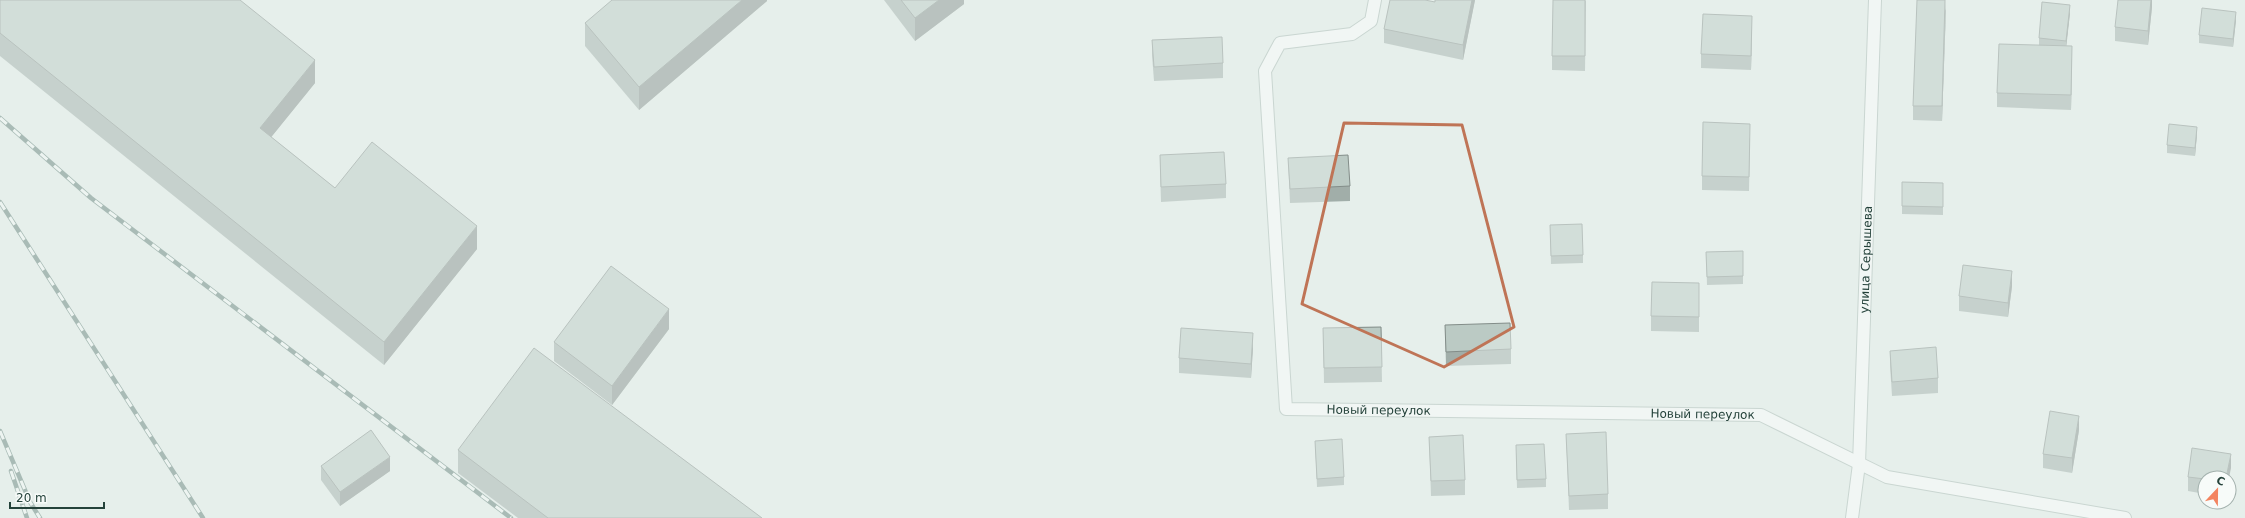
<svg xmlns="http://www.w3.org/2000/svg" width="2245" height="518" font-family="'DejaVu Sans',sans-serif">
<style>
.lines{fill:none;stroke-linecap:round;stroke-linejoin:round}
.street-casing{stroke:#a8b8b2;stroke-width:14}
.street{stroke:#fff;stroke-width:12}
.rail-casing{stroke:#5f7d75;stroke-width:4.5}
.rail{stroke:#f7fbf9;stroke-width:3;stroke-dasharray:9;stroke-linecap:butt}
.wall{fill:#a1aea9}
.shaded-wall{fill:#838d89}
.building{fill:#bbcac4;stroke:#838d89}
.marked{fill:none;stroke:#bf7456;stroke-width:3;stroke-linejoin:round}
.labels{text-anchor:middle;stroke-width:4;stroke-linejoin:round;paint-order:stroke}
.street-label{font-size:12px;fill:#24423a;stroke:#f7fbf9}
</style>
<rect width="100%" height="100%" fill="#e6efeb"/>
<g class="lines">
<g class="street-casing">
<g id="street">
<path id="s1" d="M1375,0L1371,21L1352,34L1280,43L1265,71L1286,409L1761,415L1887,477L2125,518"/>
<path id="s2" d="M1852,518L1859,464L1875,0"/>
</g>
</g>
<use href="#street" class="street"/>
<g class="rail-casing">
<g id="rail">
<polyline points="0,118 91,198 511,518"/>
<polyline points="0,202 203,518"/>
<polyline points="0,431 30,502 40,518"/>
<polyline points="11,471 27,518"/>
</g>
</g>
<use href="#rail" class="rail"/>
</g>
<g class="wall">
<polygon points="0,0 315,83 271,137 335,188 477,249 384,365 0,56"/>
<polygon points="767,0 767,1 639,110 585,46 585,23"/>
<polygon points="884,0 964,0 964,4 915,41"/>
<polygon points="1475,0 1463,60 1384,43 1384,29 1435,2"/>
<polygon points="1586,0 1585,71 1552,70 1552,56"/>
<polygon points="2152,0 2152,7 2148,45 2115,41 2115,27"/>
<polygon points="1946,8 1942,121 1913,120 1913,106"/>
<polygon points="2070,13 2066,46 2072,61 2071,110 1997,107 1997,93 2039,45 2039,38"/>
<polygon points="2236,20 2233,47 2199,43 2199,35"/>
<polygon points="1752,31 1751,70 1701,68 1701,54"/>
<polygon points="1152,40 1223,63 1223,78 1154,81 1152,55"/>
<polygon points="2197,134 2195,156 2167,153 2167,145"/>
<polygon points="1750,138 1749,191 1702,190 1702,176"/>
<polygon points="1160,155 1226,184 1226,198 1161,202 1160,170"/>
<polygon points="1288,158 1350,186 1350,201 1290,203"/>
<polygon points="1902,182 1943,183 1943,215 1902,214"/>
<polygon points="1550,225 1583,255 1583,263 1551,264"/>
<polygon points="1743,251 1743,284 1707,285 1706,252"/>
<polygon points="2012,286 2008,317 1959,311 1959,296"/>
<polygon points="1699,298 1699,332 1651,331 1651,316"/>
<polygon points="1445,325 1511,349 1511,364 1446,366"/>
<polygon points="1381,327 1382,382 1324,383 1323,328"/>
<polygon points="669,329 612,405 554,361 554,342"/>
<polygon points="1253,348 1251,378 1179,373 1179,358"/>
<polygon points="1890,351 1938,378 1938,393 1892,396 1890,365"/>
<polygon points="2079,430 2072,473 2043,468 2043,454"/>
<polygon points="1566,434 1608,494 1608,509 1569,510"/>
<polygon points="1429,437 1465,480 1465,495 1431,496"/>
<polygon points="1315,441 1344,477 1344,485 1317,487"/>
<polygon points="458,450 762,518 518,518 458,473"/>
<polygon points="1516,453 1546,479 1546,487 1517,488"/>
<polygon points="321,466 390,471 340,506 321,480"/>
<polygon points="2231,468 2205,478 2205,494 2188,491 2188,477"/>
</g>
<g class="shaded-wall">
<polygon points="742,0 767,0 767,1 639,110 639,87"/>
<polygon points="939,0 964,0 964,4 915,41 915,18"/>
<polygon points="1472,0 1475,0 1463,60 1463,45"/>
<polygon points="1946,0 1946,8 1942,121 1942,106"/>
<polygon points="2151,0 2152,0 2152,7 2148,45 2148,31"/>
<polygon points="2070,5 2070,13 2066,49 2066,41"/>
<polygon points="2236,12 2236,20 2233,47 2233,39"/>
<polygon points="1752,16 1752,31 1751,70 1751,56"/>
<polygon points="2072,46 2072,61 2071,110 2071,95"/>
<polygon points="315,60 315,83 260,151 260,128"/>
<polygon points="2197,127 2197,134 2195,156 2195,148"/>
<polygon points="477,226 477,249 384,365 384,342"/>
<polygon points="2012,271 2012,286 2008,317 2008,303"/>
<polygon points="669,309 669,329 612,405 612,386"/>
<polygon points="1253,333 1253,348 1251,378 1251,364"/>
<polygon points="2079,416 2079,430 2072,473 2072,458"/>
<polygon points="2231,454 2231,468 2229,478 2226,478"/>
<polygon points="390,457 390,471 340,506 340,492"/>
</g>
<g class="building">
<polygon points="0,0 240,0 315,60 260,128 335,188 372,142 477,226 384,342 0,33"/>
<polygon points="612,0 742,0 639,87 585,23"/>
<polygon points="901,0 939,0 915,18"/>
<polygon points="1390,0 1425,0 1435,2 1435,0 1472,0 1463,45 1384,29"/>
<polygon points="1553,0 1585,0 1585,56 1552,56"/>
<polygon points="1917,0 1945,0 1942,106 1913,106"/>
<polygon points="2118,0 2151,0 2148,31 2115,27"/>
<polygon points="2042,2 2070,5 2066,41 2039,38"/>
<polygon points="2202,8 2236,12 2233,39 2199,35"/>
<polygon points="1703,14 1752,16 1751,56 1701,54"/>
<polygon points="1222,37 1223,63 1154,67 1152,40"/>
<polygon points="1999,44 2072,46 2071,95 1997,93"/>
<polygon points="1703,122 1750,124 1749,177 1702,176"/>
<polygon points="2169,124 2197,127 2195,148 2167,145"/>
<polygon points="1224,152 1226,184 1161,187 1160,155"/>
<polygon points="1348,155 1350,186 1290,189 1288,158"/>
<polygon points="1902,182 1943,183 1943,207 1902,206"/>
<polygon points="1582,224 1583,255 1551,256 1550,225"/>
<polygon points="1743,251 1743,276 1707,277 1706,252"/>
<polygon points="1963,265 2012,271 2008,303 1959,296"/>
<polygon points="611,266 669,309 612,386 554,342"/>
<polygon points="1652,282 1699,283 1699,317 1651,316"/>
<polygon points="1510,323 1511,349 1446,352 1445,325"/>
<polygon points="1381,327 1382,367 1324,368 1323,328"/>
<polygon points="1181,328 1253,333 1251,364 1179,358"/>
<polygon points="1936,347 1938,378 1892,382 1890,351"/>
<polygon points="534,348 762,518 548,518 458,450"/>
<polygon points="2050,411 2079,416 2072,458 2043,454"/>
<polygon points="371,430 390,457 340,492 321,466"/>
<polygon points="1606,432 1608,494 1569,496 1566,434"/>
<polygon points="1463,435 1465,480 1431,481 1429,437"/>
<polygon points="1342,439 1344,477 1317,479 1315,441"/>
<polygon points="1544,444 1546,479 1517,480 1516,445"/>
<polygon points="2192,448 2231,454 2226,478 2205,478 2205,479 2188,477"/>
</g>
<path d="M0 0H2245V518H0ZM1344,123L1462,125L1514,327L1444,367L1302,304Z" fill="#e6efeb" fill-opacity=".55" fill-rule="evenodd"/>
<path class="marked" d="M1344,123L1462,125L1514,327L1444,367L1302,304Z"/>
<g class="labels">
<g class="street-label">
<text dy="4" stroke="none"><textPath href="#s2" startOffset="259">улица Серышева</textPath></text>
<text dy="4" stroke="none"><textPath href="#s1" startOffset="580">Новый переулок</textPath></text>
<text dy="4" stroke="none"><textPath href="#s1" startOffset="904">Новый переулок</textPath></text>
</g>
</g>
<g transform="translate(2217 490) rotate(22)"><circle r="19" fill="#f7fbf9" stroke="#a3b1ad"/>
<path d="M0-3L7 15L0 10L-7 15Z" fill="#f38460"/>
<text y="-6" font-size="11" font-weight="bold" text-anchor="middle" fill="#24423a">С</text>
</g>
<path d="M10 502v6h94v-6" fill="none" stroke="#24423a" stroke-width="2"/>
<text x="16" y="502" font-size="12" fill="#24423a" stroke="#f7fbf9" stroke-width="3" paint-order="stroke">20 m</text>
</svg>
